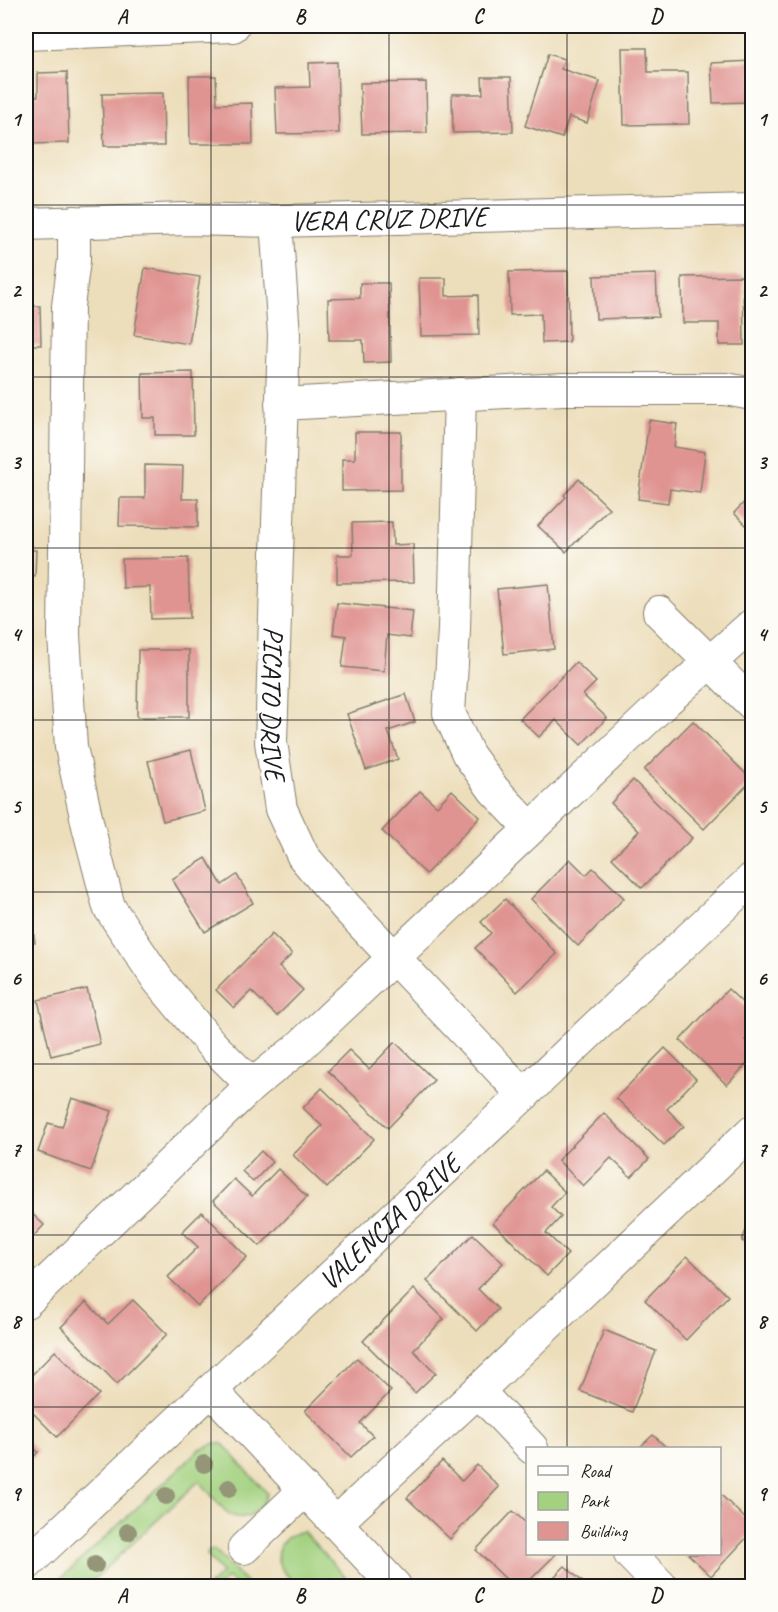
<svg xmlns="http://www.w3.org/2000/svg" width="778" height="1612" font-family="Caveat,sans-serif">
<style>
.green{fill:#a3d17f;stroke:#60764e;stroke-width:1.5}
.building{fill:#e09492}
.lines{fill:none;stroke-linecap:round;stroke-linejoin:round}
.minor-casing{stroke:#847d6c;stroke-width:34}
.minor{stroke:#fff;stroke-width:32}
.tree{fill:#949677}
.grid{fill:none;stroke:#1c1c1c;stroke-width:1.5;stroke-opacity:0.55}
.labels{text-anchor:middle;stroke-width:6;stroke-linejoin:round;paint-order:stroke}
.street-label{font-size:28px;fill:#1c1c1c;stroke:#fdfcf7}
.neatline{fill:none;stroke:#1c1c1c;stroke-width:2}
.grid-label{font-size:20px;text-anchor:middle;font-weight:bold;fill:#1c1c1c}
</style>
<rect width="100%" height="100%" fill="#fdfcf7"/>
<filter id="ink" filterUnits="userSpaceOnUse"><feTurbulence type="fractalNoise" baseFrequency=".0167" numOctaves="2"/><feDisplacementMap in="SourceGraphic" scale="12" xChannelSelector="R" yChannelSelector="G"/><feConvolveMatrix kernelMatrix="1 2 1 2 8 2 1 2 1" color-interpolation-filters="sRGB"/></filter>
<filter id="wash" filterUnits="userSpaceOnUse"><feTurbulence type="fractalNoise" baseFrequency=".008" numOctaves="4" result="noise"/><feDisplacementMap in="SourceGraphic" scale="24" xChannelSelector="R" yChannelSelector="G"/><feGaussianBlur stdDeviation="1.35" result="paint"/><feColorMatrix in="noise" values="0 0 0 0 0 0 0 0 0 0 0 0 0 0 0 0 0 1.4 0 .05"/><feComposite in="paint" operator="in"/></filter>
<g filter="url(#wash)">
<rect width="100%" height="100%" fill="#eddebb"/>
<g class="green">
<path d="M216,1443L223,1444L267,1493C263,1510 245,1525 228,1513C218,1506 208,1489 199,1481L87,1586H53L200,1449Z"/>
<path d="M303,1531L348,1580L349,1586H298C293,1581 286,1575 282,1569C270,1550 284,1535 303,1531Z"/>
<polygon points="211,1550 215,1550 249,1586 236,1586 228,1578 219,1586 208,1586 222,1573 207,1555 208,1552"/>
</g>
<g id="blocks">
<g class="building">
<polygon points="622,48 647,48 648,72 688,72 689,124 624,125"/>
<polygon points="548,54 564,59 561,69 600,81 587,123 569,117 562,138 525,126"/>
<polygon points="752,61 752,117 750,118 750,102 713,103 711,63"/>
<polygon points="337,62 339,133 277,134 275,88 310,87 309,63"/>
<polygon points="67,72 69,143 26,144 26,97 38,96 38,73"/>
<polygon points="189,76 216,76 217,104 252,103 253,144 190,144"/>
<polygon points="482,77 511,77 513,132 453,133 452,94 483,94"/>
<polygon points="426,82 427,133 362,134 360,83"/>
<polygon points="163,93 164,146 104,146 102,94"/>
<polygon points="145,268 200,277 189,344 134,335"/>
<polygon points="568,271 569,342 542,343 541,314 510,315 509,272"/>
<polygon points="656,274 658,317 596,319 594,276"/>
<polygon points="743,276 744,345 719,345 719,323 683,323 682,277"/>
<polygon points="419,278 446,278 446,296 478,295 479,335 421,336"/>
<polygon points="360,283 389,283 391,362 364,363 363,340 329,340 328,299 360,298"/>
<polygon points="26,306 40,306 41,345 26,345"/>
<polygon points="193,372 194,435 155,435 155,418 143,418 142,373"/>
<polygon points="649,420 677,424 674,447 705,452 700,493 670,489 668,503 638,499"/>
<polygon points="355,432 401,432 401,490 342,491 342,459 355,459"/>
<polygon points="145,465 183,466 182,499 198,499 198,527 119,526 120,498 145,498"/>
<polygon points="579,479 609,508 566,552 538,526 566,497 564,495"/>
<polygon points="752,494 752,531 734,513"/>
<polygon points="392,522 393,545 413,544 414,582 337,583 337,555 353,555 352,523"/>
<polygon points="26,550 36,550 35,576 26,576"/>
<polygon points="188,558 190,618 151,619 150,587 123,588 122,559"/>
<polygon points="548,584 554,649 504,654 497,589"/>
<polygon points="337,603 413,611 410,638 387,635 384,671 342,667 346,636 333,634"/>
<polygon points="138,650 189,650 189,717 137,717"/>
<polygon points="576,662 596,682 583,695 607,718 581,745 556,720 539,737 520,719"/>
<polygon points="406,694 415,722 388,731 398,759 366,770 347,714"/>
<polygon points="693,721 752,780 704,829 644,770"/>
<polygon points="191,750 205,811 163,821 148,761"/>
<polygon points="633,780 692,838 642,888 612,858 639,831 611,803"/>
<polygon points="452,790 480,817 426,874 382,831 420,791 437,806"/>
<polygon points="206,858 222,885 237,875 253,903 205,932 172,879"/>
<polygon points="570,859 586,875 593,868 624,898 578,946 531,899"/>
<polygon points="505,899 557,954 517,992 475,948 491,933 481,922"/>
<polygon points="26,903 28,903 35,942 26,944"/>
<polygon points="272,934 292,954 279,967 303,990 277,1016 251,991 234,1008 216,990"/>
<polygon points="87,989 100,1044 51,1056 38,1000"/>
<polygon points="728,989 752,1012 752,1032 745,1040 752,1047 752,1058 727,1085 680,1040"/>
<polygon points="395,1042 434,1080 388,1128 328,1071 349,1050 369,1069"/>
<polygon points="665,1048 696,1079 667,1109 684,1126 664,1145 616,1098"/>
<polygon points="322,1088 374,1139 327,1188 293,1155 322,1126 303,1108"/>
<polygon points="72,1098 112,1111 91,1171 38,1152 48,1123 62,1127"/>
<polygon points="604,1113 649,1159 631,1177 611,1158 583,1186 558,1160"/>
<polygon points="261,1151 272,1162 253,1182 242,1171"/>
<polygon points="278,1169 307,1197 260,1246 213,1201 234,1179 252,1196"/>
<polygon points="543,1171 565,1192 551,1207 561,1217 546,1233 568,1254 547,1276 493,1223"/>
<polygon points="26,1208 44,1225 26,1244"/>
<polygon points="202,1212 247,1257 198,1306 168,1277 198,1247 182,1232"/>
<polygon points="752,1214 752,1245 742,1241"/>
<polygon points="473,1234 503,1263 478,1289 498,1309 477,1331 427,1281"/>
<polygon points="687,1256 728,1296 686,1340 645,1300"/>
<polygon points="414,1289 444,1319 413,1350 436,1373 415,1393 363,1341"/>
<polygon points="133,1300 167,1334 117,1384 61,1327 86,1302 108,1324"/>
<polygon points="604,1330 656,1351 632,1412 580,1391"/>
<polygon points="55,1351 99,1394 57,1437 26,1406 26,1381"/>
<polygon points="357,1358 391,1391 360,1423 373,1436 351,1457 305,1411"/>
<polygon points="653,1435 667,1448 639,1448"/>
<polygon points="26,1440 38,1452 26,1465"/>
<polygon points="442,1461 462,1481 477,1465 499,1487 450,1539 407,1498"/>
<polygon points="721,1495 752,1525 752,1532 711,1576 688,1554 720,1554 720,1496"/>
<polygon points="513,1511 528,1525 528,1554 556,1554 524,1586 513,1586 476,1550"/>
<polygon points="565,1566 587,1586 545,1586"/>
</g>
</g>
</g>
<g filter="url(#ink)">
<use href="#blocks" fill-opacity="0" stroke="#847d6c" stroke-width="1.5"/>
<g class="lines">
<g class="minor-casing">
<g id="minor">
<polyline points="26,34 233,26"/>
<path id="s1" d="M276,221L284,335L271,742L281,809L303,856L346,907L524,1095"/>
<polyline points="74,222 74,260 68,306 64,635 71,747 88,826 109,907 158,980 212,1045 252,1085 297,1049 667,700 752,625"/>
<path id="s2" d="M26,224L186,219L276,221L752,209"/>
<polyline points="460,394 454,630 449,713 468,754 494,790 530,828"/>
<polyline points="281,404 563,389 726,389 752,394"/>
<polyline points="659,612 752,704"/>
<polyline points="26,1302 252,1085"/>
<polyline points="211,1390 395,1586"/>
<polyline points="478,1391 532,1448"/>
<polyline points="336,1523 478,1391 752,1131"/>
<polyline points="244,1548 305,1490"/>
<polyline points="630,1554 661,1586"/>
<path id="s3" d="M26,1565L752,879"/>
</g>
</g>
<use href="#minor" class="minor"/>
</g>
<g class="tree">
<circle cx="204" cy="1464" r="9"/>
<circle cx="229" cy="1488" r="9"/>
<circle cx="166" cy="1496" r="9"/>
<circle cx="128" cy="1532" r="9"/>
<circle cx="95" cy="1565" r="9"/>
</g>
</g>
<path class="grid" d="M211,26V1586M389,26V1586M567,26V1448M26,205H752M26,377H752M26,548H752M26,720H752M26,892H752M26,1064H752M26,1235H752M26,1407H752M567,1554V1586"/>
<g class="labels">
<g class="street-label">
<text dy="10" stroke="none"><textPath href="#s2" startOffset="363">VERA CRUZ DRIVE</textPath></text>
<text dy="10" stroke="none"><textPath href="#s1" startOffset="483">PICATO DRIVE</textPath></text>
<text dy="10" stroke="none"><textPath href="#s3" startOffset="500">VALENCIA DRIVE</textPath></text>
</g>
</g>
<rect width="778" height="1612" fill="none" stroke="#fdfcf7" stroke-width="66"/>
<rect x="526" y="1447" width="195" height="108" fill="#fdfcf7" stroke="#a3a29f" stroke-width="1.5"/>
<rect x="538" y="1466" width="30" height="9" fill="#ffffff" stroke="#a3a29f" stroke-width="1.5"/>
<text x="580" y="1477" font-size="18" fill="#1c1c1c">Road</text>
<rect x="538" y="1492" width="30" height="18" fill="#a3d17f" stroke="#a3a29f" stroke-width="1.5"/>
<text x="580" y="1507" font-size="18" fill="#1c1c1c">Park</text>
<rect x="538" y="1522" width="30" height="18" fill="#e09492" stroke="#a3a29f" stroke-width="1.5"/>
<text x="580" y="1537" font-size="18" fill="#1c1c1c">Building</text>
<rect x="33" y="33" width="712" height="1546" class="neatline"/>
<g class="grid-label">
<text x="122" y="23">A</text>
<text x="300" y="23">B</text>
<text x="478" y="23">C</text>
<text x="656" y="23">D</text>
<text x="16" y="126">1</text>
<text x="762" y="126">1</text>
<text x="16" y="297">2</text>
<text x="762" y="297">2</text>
<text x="16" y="469">3</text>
<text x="762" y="469">3</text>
<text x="16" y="641">4</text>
<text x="762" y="641">4</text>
<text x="16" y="813">5</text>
<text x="762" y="813">5</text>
<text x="16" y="985">6</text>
<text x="762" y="985">6</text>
<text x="16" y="1156">7</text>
<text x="762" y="1156">7</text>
<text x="16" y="1328">8</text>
<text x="762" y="1328">8</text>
<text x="16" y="1500">9</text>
<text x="762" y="1500">9</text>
<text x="122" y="1602">A</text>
<text x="300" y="1602">B</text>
<text x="478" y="1602">C</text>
<text x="656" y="1602">D</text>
</g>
</svg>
